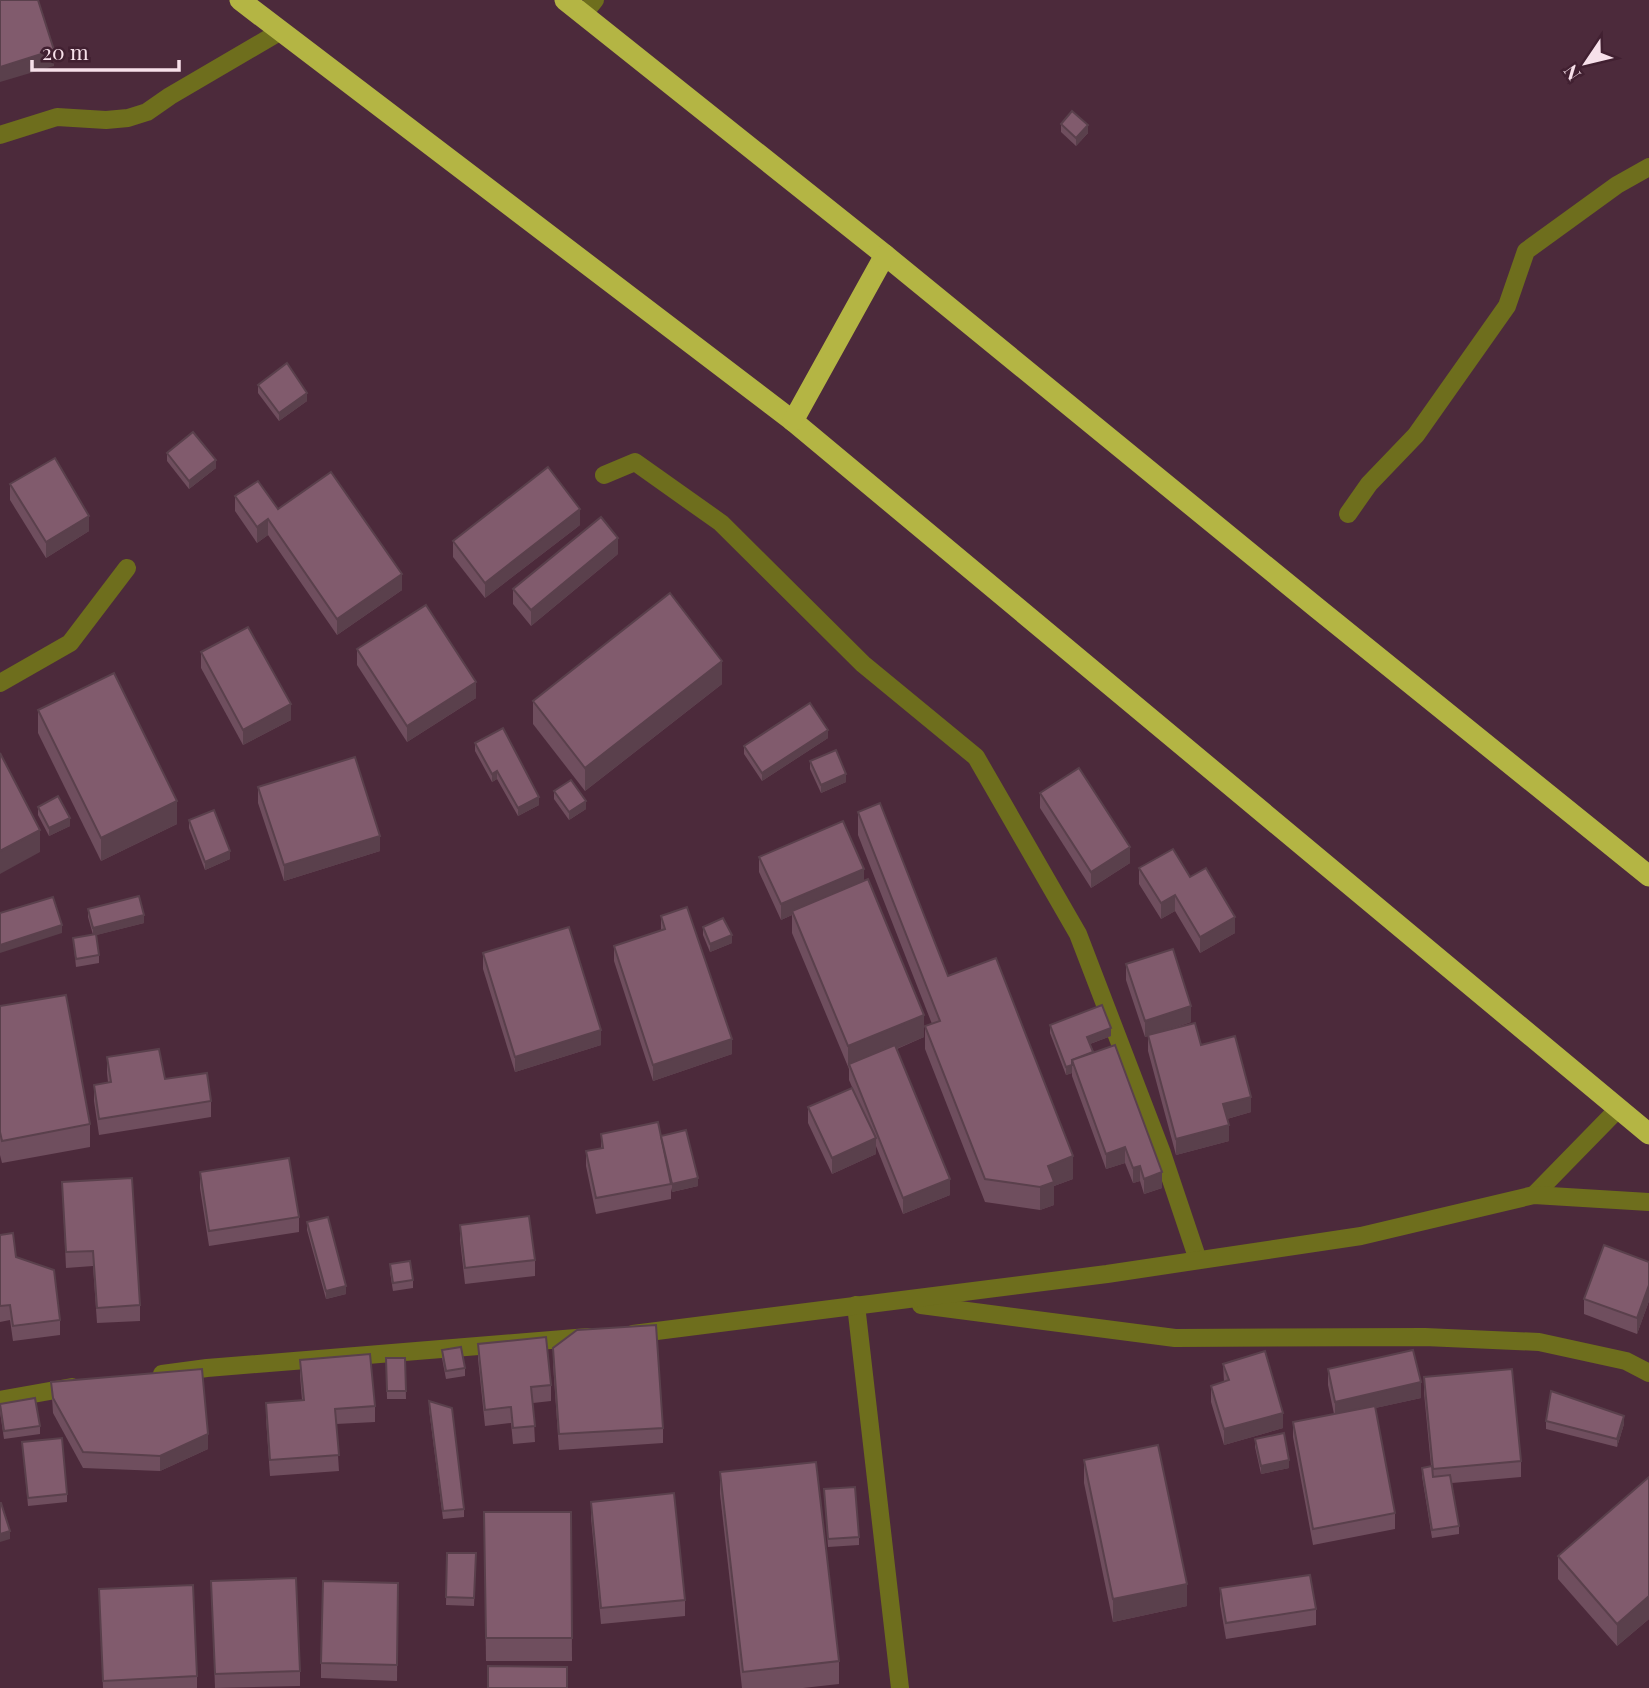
<svg xmlns="http://www.w3.org/2000/svg" width="1649" height="1688" font-family="'Playfair Display',serif">
<style>
.lines{fill:none;stroke-linecap:round;stroke-linejoin:round}
.minor{stroke:#6e6e1d;stroke-width:18}
.highway{stroke:#b4b544;stroke-width:21}
.wall{fill:#6f4e5e}
.shaded-wall{fill:#5a404c}
.building{fill:#815b6d;stroke:#5a404c;stroke-width:2}
</style>
<rect width="100%" height="100%" fill="#4c2a3b"/>
<g class="lines">
<g class="minor">
<polyline points="583,15 595,0"/>
<polyline points="0,135 57,117 106,120 128,118 147,112 170,96 281,31"/>
<polyline points="604,475 635,462 721,523 863,664 976,757 1078,934 1162,1153 1198,1260"/>
<polyline points="1348,514 1369,484 1416,435 1507,306 1526,251 1617,185 1649,167"/>
<polyline points="0,683 70,643 127,568"/>
<polyline points="1534,1195 1619,1108"/>
<polyline points="856,1305 900,1688"/>
<polyline points="921,1305 1175,1338 1425,1337 1539,1342 1626,1361 1649,1373"/>
<polyline points="633,1334 1107,1274 1361,1236 1534,1195 1649,1202"/>
<polyline points="162,1374 207,1368 588,1337"/>
<polyline points="0,1400 72,1387"/>
</g>
<g class="highway">
<polyline points="240,0 793,421 1649,1134"/>
<polyline points="565,0 885,255 1317,608 1649,876"/>
<polyline points="793,421 885,255"/>
</g>
</g>
<g class="wall">
<polygon points="1061,124 1088,133 1076,146 1061,132"/>
<polygon points="258,385 307,401 279,421 258,393"/>
<polygon points="167,453 216,468 189,489 167,461"/>
<polygon points="10,484 89,531 46,558 10,500"/>
<polygon points="235,496 278,509 402,590 337,635 268,535 257,543 235,511"/>
<polygon points="580,525 485,598 453,557 453,541"/>
<polygon points="618,554 531,626 513,604 513,589"/>
<polygon points="357,649 476,698 407,742 357,665"/>
<polygon points="201,652 291,720 243,745 201,668"/>
<polygon points="722,684 585,791 533,724 533,701"/>
<polygon points="38,710 177,824 101,861 38,733"/>
<polygon points="828,738 762,781 744,754 744,746"/>
<polygon points="475,743 539,805 518,816 497,779 492,782 475,751"/>
<polygon points="810,761 846,782 821,793 810,769"/>
<polygon points="258,787 380,851 284,881 258,803"/>
<polygon points="554,791 586,809 569,820 554,799"/>
<polygon points="1040,793 1130,863 1091,888 1040,808"/>
<polygon points="38,807 70,826 49,836 38,815"/>
<polygon points="858,812 948,976 1073,1179 1054,1186 1054,1205 1040,1210 985,1202 925,1049 925,1026 932,1024 858,835"/>
<polygon points="189,820 230,859 205,870 189,828"/>
<polygon points="759,857 864,881 924,1037 897,1049 950,1195 903,1214 876,1146 876,1154 832,1174 808,1123 808,1107 855,1094 849,1080 849,1069 792,933 792,915 781,920 759,872"/>
<polygon points="1139,868 1190,877 1235,933 1200,953 1175,911 1161,919 1139,884"/>
<polygon points="88,909 144,923 96,935 99,955 99,963 76,967 73,938 93,935 88,917"/>
<polygon points="661,916 732,1054 653,1081 614,961 614,946 661,931"/>
<polygon points="703,927 732,943 710,952 703,935"/>
<polygon points="483,953 601,1045 515,1072 483,969"/>
<polygon points="1126,964 1191,1022 1159,1033 1201,1045 1251,1112 1227,1119 1229,1141 1176,1155 1148,1051 1148,1036 1145,1037 1126,980"/>
<polygon points="0,1006 90,1124 90,1147 2,1163 0,1155"/>
<polygon points="1050,1025 1111,1036 1090,1044 1162,1188 1144,1194 1140,1181 1133,1183 1125,1163 1106,1169 1072,1076 1072,1073 1066,1075 1050,1033"/>
<polygon points="107,1057 165,1079 211,1101 211,1117 99,1135 94,1101 94,1085 108,1082 107,1073"/>
<polygon points="601,1134 661,1137 698,1186 672,1192 671,1188 671,1199 596,1214 586,1166 586,1151 601,1148"/>
<polygon points="200,1172 299,1217 299,1232 209,1246 200,1188"/>
<polygon points="62,1182 140,1305 140,1321 97,1323 93,1266 66,1268"/>
<polygon points="307,1222 346,1294 326,1299 307,1230"/>
<polygon points="460,1225 535,1260 535,1276 465,1284 460,1240"/>
<polygon points="0,1235 60,1320 60,1335 13,1341 10,1320 0,1322"/>
<polygon points="1649,1262 1649,1301 1637,1334 1584,1314 1584,1299"/>
<polygon points="390,1264 413,1280 413,1288 393,1291 390,1272"/>
<polygon points="478,1344 551,1385 551,1401 533,1403 535,1442 513,1444 511,1423 485,1426 478,1359"/>
<polygon points="553,1348 663,1428 663,1443 559,1450 553,1364"/>
<polygon points="442,1350 465,1368 465,1376 446,1379 442,1358"/>
<polygon points="405,1358 406,1399 387,1399 386,1366"/>
<polygon points="300,1360 375,1406 375,1422 336,1424 339,1471 270,1476 266,1419 266,1403 302,1400 300,1376"/>
<polygon points="1223,1364 1283,1428 1224,1445 1211,1402 1211,1386 1224,1382"/>
<polygon points="1328,1369 1421,1398 1375,1408 1395,1513 1395,1529 1313,1545 1293,1437 1293,1422 1334,1414 1328,1385"/>
<polygon points="1424,1377 1521,1461 1521,1477 1452,1483 1459,1526 1459,1534 1432,1538 1422,1476 1422,1468 1431,1466 1424,1393"/>
<polygon points="51,1382 208,1449 160,1471 83,1468 53,1413"/>
<polygon points="429,1401 464,1509 464,1517 443,1519 429,1409"/>
<polygon points="0,1404 40,1426 40,1434 4,1439 0,1412"/>
<polygon points="1546,1421 1624,1424 1617,1447 1546,1429"/>
<polygon points="1255,1439 1289,1468 1261,1474 1255,1447"/>
<polygon points="22,1442 67,1494 67,1502 28,1506"/>
<polygon points="1084,1460 1187,1606 1113,1622 1084,1483"/>
<polygon points="720,1472 839,1661 839,1684 803,1688 742,1688 720,1494"/>
<polygon points="1649,1477 1649,1619 1617,1646 1558,1579 1558,1556"/>
<polygon points="824,1489 859,1537 859,1545 828,1547"/>
<polygon points="591,1502 685,1600 685,1616 601,1624 591,1518"/>
<polygon points="484,1512 571,1512 572,1661 486,1661"/>
<polygon points="447,1553 476,1553 474,1606 446,1605"/>
<polygon points="211,1581 300,1671 300,1686 215,1688"/>
<polygon points="398,1583 397,1681 321,1678 321,1663"/>
<polygon points="1220,1588 1316,1609 1316,1625 1226,1639 1220,1604"/>
<polygon points="99,1589 197,1676 197,1688 103,1688"/>
</g>
<g class="shaded-wall">
<polygon points="54,50 54,66 0,82 0,67"/>
<polygon points="1088,125 1088,133 1076,146 1076,138"/>
<polygon points="307,393 307,401 279,421 279,413"/>
<polygon points="216,460 216,468 189,489 189,481"/>
<polygon points="580,509 580,525 485,598 485,583"/>
<polygon points="89,516 89,531 46,558 46,542"/>
<polygon points="268,519 268,535 257,543 257,527"/>
<polygon points="618,538 618,554 531,626 531,610"/>
<polygon points="402,574 402,590 337,635 337,619"/>
<polygon points="722,661 722,684 585,791 585,768"/>
<polygon points="476,682 476,698 407,742 407,726"/>
<polygon points="291,704 291,720 243,745 243,730"/>
<polygon points="828,730 828,738 762,781 762,773"/>
<polygon points="497,771 497,779 492,782 492,774"/>
<polygon points="846,774 846,782 821,793 821,785"/>
<polygon points="539,797 539,805 518,816 518,808"/>
<polygon points="177,801 177,824 101,861 101,838"/>
<polygon points="586,801 586,809 569,820 569,812"/>
<polygon points="70,818 70,826 49,836 49,828"/>
<polygon points="40,830 40,852 0,874 0,851"/>
<polygon points="380,836 380,851 284,881 284,865"/>
<polygon points="1130,847 1130,863 1091,888 1091,872"/>
<polygon points="230,851 230,859 205,870 205,862"/>
<polygon points="864,869 864,884 792,911 792,915 781,920 781,904"/>
<polygon points="1175,895 1175,911 1161,919 1161,903"/>
<polygon points="144,915 144,923 93,936 93,928"/>
<polygon points="1235,917 1235,933 1200,953 1200,937"/>
<polygon points="62,925 62,933 0,953 0,945"/>
<polygon points="732,935 732,943 710,952 710,944"/>
<polygon points="1191,1006 1191,1022 1145,1037 1145,1021"/>
<polygon points="924,1015 924,1037 851,1068 849,1064 848,1069 848,1046"/>
<polygon points="1111,1028 1111,1036 1087,1045 1087,1037"/>
<polygon points="601,1030 601,1045 515,1072 515,1057"/>
<polygon points="732,1039 732,1054 653,1081 653,1065"/>
<polygon points="1072,1065 1072,1073 1066,1075 1066,1067"/>
<polygon points="1251,1097 1251,1112 1223,1120 1223,1104"/>
<polygon points="1229,1125 1229,1141 1176,1155 1176,1139"/>
<polygon points="876,1138 876,1154 832,1174 832,1158"/>
<polygon points="1125,1147 1125,1163 1106,1169 1106,1154"/>
<polygon points="1073,1156 1073,1179 1054,1186 1054,1205 1040,1210 1040,1187 1048,1166"/>
<polygon points="1140,1166 1140,1181 1133,1183 1133,1168"/>
<polygon points="1162,1172 1162,1188 1144,1194 1144,1179"/>
<polygon points="698,1178 698,1186 672,1192 672,1184"/>
<polygon points="950,1179 950,1195 903,1214 903,1198"/>
<polygon points="1649,1285 1649,1301 1637,1334 1637,1318"/>
<polygon points="346,1286 346,1294 326,1299 326,1291"/>
<polygon points="1421,1382 1421,1398 1335,1417 1335,1402"/>
<polygon points="1283,1413 1283,1428 1224,1445 1224,1429"/>
<polygon points="1624,1416 1624,1424 1617,1447 1617,1439"/>
<polygon points="208,1434 208,1449 160,1471 160,1456"/>
<polygon points="1289,1460 1289,1468 1261,1474 1261,1466"/>
<polygon points="10,1531 10,1539 0,1542 0,1534"/>
<polygon points="1187,1584 1187,1606 1113,1622 1113,1599"/>
<polygon points="1649,1596 1649,1619 1617,1646 1617,1624"/>
</g>
<g class="building">
<polygon points="0,0 38,0 54,50 0,67"/>
<polygon points="1072,111 1088,125 1076,138 1061,124"/>
<polygon points="287,363 307,393 279,413 258,385"/>
<polygon points="193,432 216,460 189,481 167,453"/>
<polygon points="55,458 89,516 46,542 10,484"/>
<polygon points="548,467 580,509 485,583 453,541"/>
<polygon points="331,472 402,574 337,619 268,519 257,527 235,496 258,481 278,509"/>
<polygon points="601,517 618,538 531,610 513,589"/>
<polygon points="670,593 722,661 585,768 533,701"/>
<polygon points="426,605 476,682 407,726 357,649"/>
<polygon points="248,627 291,704 243,730 201,652"/>
<polygon points="114,673 177,801 101,838 38,710"/>
<polygon points="810,703 828,730 762,773 744,746"/>
<polygon points="503,728 539,797 518,808 497,771 492,774 475,743"/>
<polygon points="836,750 846,774 821,785 810,761"/>
<polygon points="0,753 40,830 0,851"/>
<polygon points="355,757 380,836 284,865 258,787"/>
<polygon points="1079,768 1130,847 1091,872 1040,793"/>
<polygon points="571,780 586,801 569,812 554,791"/>
<polygon points="58,796 70,818 49,828 38,807"/>
<polygon points="880,803 948,976 996,958 1073,1156 1048,1166 1054,1182 1040,1187 985,1179 925,1026 940,1021 858,812"/>
<polygon points="214,810 230,851 205,862 189,820"/>
<polygon points="843,821 864,869 781,904 759,857"/>
<polygon points="1173,849 1190,877 1206,868 1235,917 1200,937 1175,895 1161,903 1139,868"/>
<polygon points="868,879 924,1015 848,1046 792,911"/>
<polygon points="139,896 144,915 93,928 88,909"/>
<polygon points="53,897 62,925 0,945 0,913"/>
<polygon points="687,907 732,1039 653,1065 614,946 665,929 661,916"/>
<polygon points="723,918 732,935 710,944 703,927"/>
<polygon points="569,927 601,1030 515,1057 483,953"/>
<polygon points="96,934 99,955 76,959 73,938"/>
<polygon points="1173,949 1191,1006 1145,1021 1126,964"/>
<polygon points="66,995 90,1124 2,1141 0,1132 0,1006"/>
<polygon points="1102,1005 1111,1028 1087,1037 1093,1052 1072,1060 1072,1065 1066,1067 1050,1025"/>
<polygon points="1195,1023 1201,1045 1235,1036 1251,1097 1223,1104 1229,1125 1176,1139 1148,1035"/>
<polygon points="895,1045 950,1179 903,1198 849,1064"/>
<polygon points="1115,1045 1162,1172 1144,1179 1140,1166 1133,1168 1125,1147 1106,1154 1072,1060"/>
<polygon points="159,1049 165,1079 207,1073 211,1101 99,1119 94,1085 111,1082 107,1057"/>
<polygon points="852,1088 876,1138 832,1158 808,1107"/>
<polygon points="658,1122 671,1184 596,1198 586,1151 603,1148 601,1134"/>
<polygon points="686,1130 698,1178 672,1184 661,1136"/>
<polygon points="289,1158 299,1217 209,1231 200,1172"/>
<polygon points="132,1178 140,1305 97,1308 93,1251 66,1252 62,1182"/>
<polygon points="529,1216 535,1260 465,1268 460,1225"/>
<polygon points="328,1217 346,1286 326,1291 307,1222"/>
<polygon points="13,1233 16,1257 54,1270 60,1320 13,1326 10,1305 0,1306 0,1235"/>
<polygon points="1604,1245 1649,1262 1649,1285 1637,1318 1584,1299"/>
<polygon points="410,1261 413,1280 393,1283 390,1264"/>
<polygon points="656,1325 663,1428 559,1434 553,1348 577,1330"/>
<polygon points="546,1337 551,1385 531,1387 535,1426 513,1428 511,1407 485,1410 478,1344"/>
<polygon points="461,1347 465,1368 446,1371 442,1350"/>
<polygon points="1413,1350 1421,1382 1335,1402 1328,1369"/>
<polygon points="1265,1351 1283,1413 1224,1429 1211,1386 1229,1380 1223,1364"/>
<polygon points="370,1354 375,1406 335,1409 339,1455 270,1460 266,1403 304,1400 300,1360"/>
<polygon points="386,1358 405,1358 406,1391 387,1391"/>
<polygon points="202,1369 208,1434 160,1456 83,1452 53,1398 51,1382"/>
<polygon points="1512,1369 1521,1461 1433,1469 1424,1377"/>
<polygon points="1551,1391 1624,1416 1617,1439 1546,1421"/>
<polygon points="35,1398 40,1426 4,1431 0,1404"/>
<polygon points="429,1401 452,1408 464,1509 443,1511"/>
<polygon points="1375,1406 1395,1513 1313,1529 1293,1422"/>
<polygon points="1284,1433 1289,1460 1261,1466 1255,1439"/>
<polygon points="62,1438 67,1494 28,1498 22,1442"/>
<polygon points="1158,1445 1187,1584 1113,1599 1084,1460"/>
<polygon points="816,1462 839,1661 743,1672 720,1472"/>
<polygon points="1432,1466 1433,1477 1450,1475 1459,1526 1432,1530 1422,1468"/>
<polygon points="1649,1477 1649,1596 1617,1624 1558,1556"/>
<polygon points="855,1487 859,1537 828,1539 824,1489"/>
<polygon points="674,1493 685,1600 601,1608 591,1502"/>
<polygon points="0,1503 1,1503 10,1531 0,1534"/>
<polygon points="484,1512 571,1512 572,1638 486,1638"/>
<polygon points="447,1553 476,1553 474,1598 446,1597"/>
<polygon points="1310,1575 1316,1609 1226,1623 1220,1588"/>
<polygon points="296,1578 300,1671 215,1674 211,1581"/>
<polygon points="323,1581 398,1583 397,1665 321,1663"/>
<polygon points="193,1585 197,1676 103,1681 99,1589"/>
<polygon points="488,1666 567,1667 567,1688 488,1688"/>
</g>
<g transform="translate(1586 63) rotate(235)" stroke="#412031" stroke-width="5" paint-order="stroke">
<path d="M0-5L12 26L0 18L-12 26Z" fill="#f7e0ea"/>
<text y="-10" font-size="19" font-weight="bold" text-anchor="middle" fill="#f7e0ea">N</text>
</g>
<path d="M32 60v10h147v-10" fill="none" stroke="#f7e0ea" stroke-width="3.5"/>
<text x="42" y="60" font-size="21" fill="#f7e0ea" stroke="#412031" stroke-width="5" paint-order="stroke">20 m</text>
</svg>
